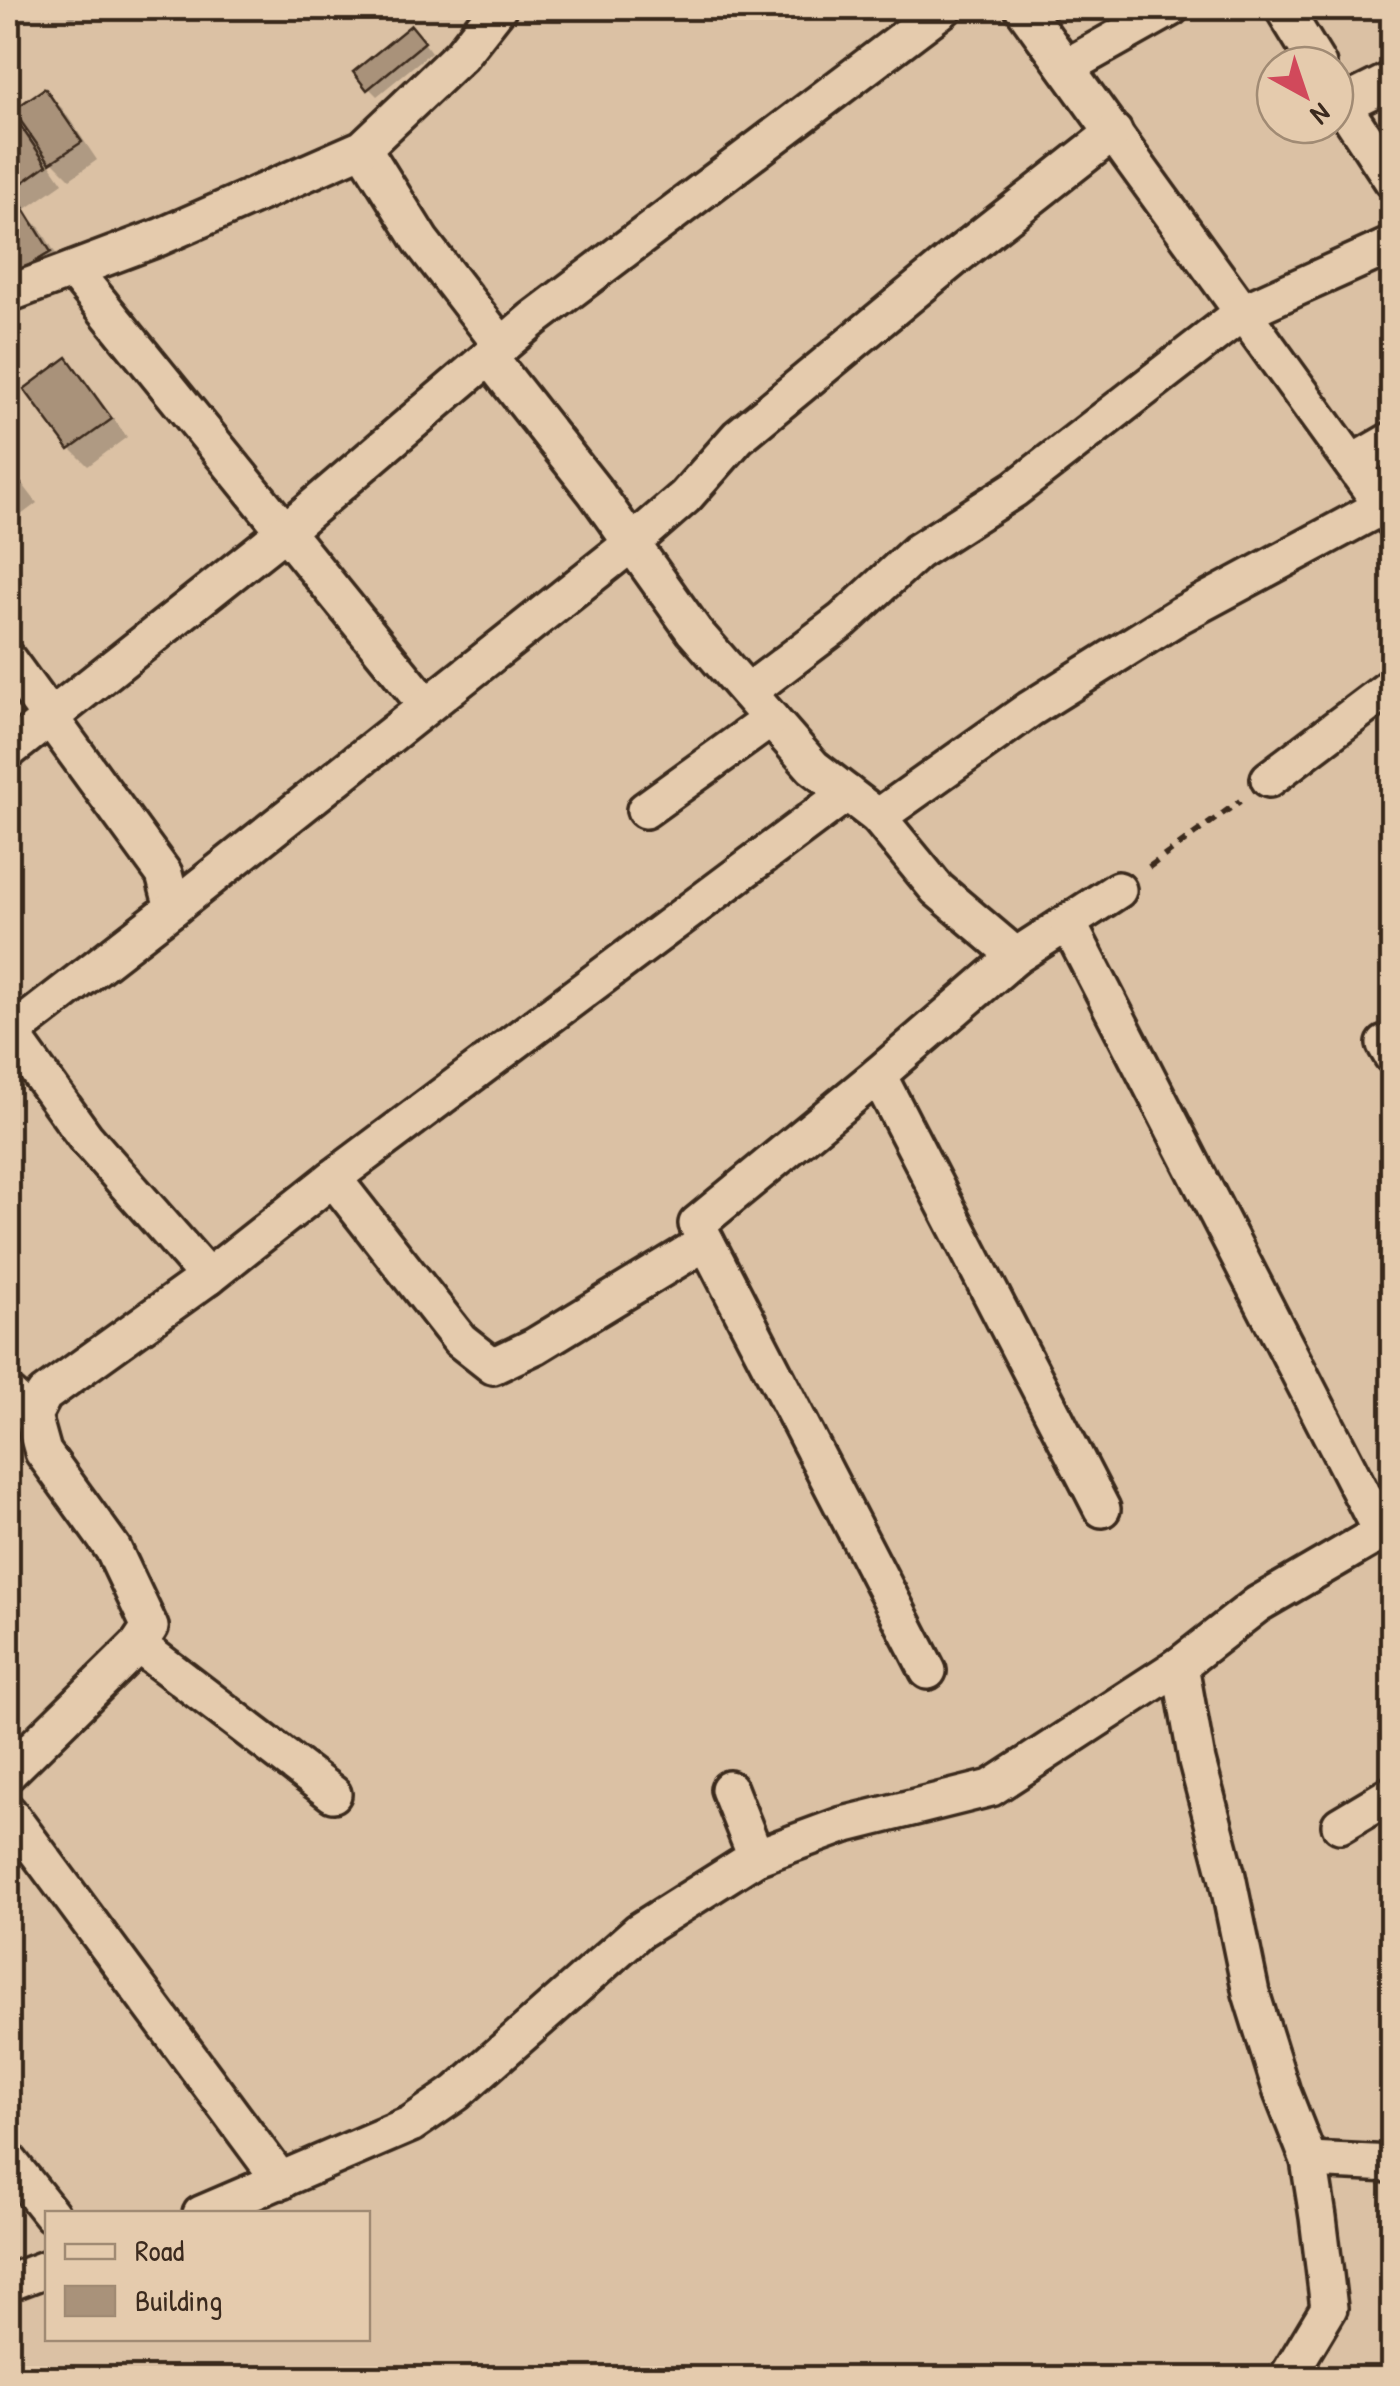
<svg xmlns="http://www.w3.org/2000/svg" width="1400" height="2386" font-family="'Patrick Hand',sans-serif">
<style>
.shadow{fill:#0003}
.building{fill:#a9927a;stroke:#3b2a1e;stroke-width:2.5}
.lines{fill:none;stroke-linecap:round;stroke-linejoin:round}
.street-casing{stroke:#3b2a1e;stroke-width:42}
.path{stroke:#3b2a1e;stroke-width:6;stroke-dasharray:10 8;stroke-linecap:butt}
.street{stroke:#e5cbad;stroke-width:35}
</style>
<rect width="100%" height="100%" fill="#dbc1a4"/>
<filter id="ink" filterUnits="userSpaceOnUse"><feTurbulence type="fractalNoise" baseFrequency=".01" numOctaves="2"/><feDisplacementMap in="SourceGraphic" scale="20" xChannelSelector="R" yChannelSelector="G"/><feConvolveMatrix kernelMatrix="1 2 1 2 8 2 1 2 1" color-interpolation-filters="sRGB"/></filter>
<g filter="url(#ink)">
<g class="shadow">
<polygon points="61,8 89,8 72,20"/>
<polygon points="419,36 431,52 377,96 369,88"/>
<polygon points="44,91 62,108 97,160 70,179 49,158 47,160 63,183 23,211 40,228 66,270 9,277 8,219 15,215 8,208 8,132 17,125 39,146"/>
<polygon points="67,361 84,378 127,437 88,466 70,448"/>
<polygon points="8,465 37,503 8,525"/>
</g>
<g class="building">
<polygon points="411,25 425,42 367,90 353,72"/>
<polygon points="45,88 82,142 50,163 13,110"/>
<polygon points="18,122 47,165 8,193 8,129"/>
<polygon points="23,207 51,252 8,278 8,217"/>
<polygon points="67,357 112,419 69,450 24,389"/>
<polygon points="8,467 21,484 8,495"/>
</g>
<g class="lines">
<g class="street-casing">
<g id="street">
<polyline points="1023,8 1392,519"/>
<polyline points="1283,8 1318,65"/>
<polyline points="1066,67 1171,8"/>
<polyline points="1335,93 1392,180"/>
<polyline points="1342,105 1392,80"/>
<polyline points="363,148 421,241 502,346"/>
<polyline points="73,270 426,705"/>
<polyline points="8,294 160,237 363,148 461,55 498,8"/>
<polyline points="489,357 596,493 694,631 813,767 878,817 937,889 1016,956 1118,890"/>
<polyline points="1352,463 1392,440"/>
<polyline points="8,660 164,874 173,908 8,1036"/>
<polyline points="748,692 843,620 917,552 1015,489 1243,312 1392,245"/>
<polyline points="8,751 284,532 533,319 944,8"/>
<polyline points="1269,779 1392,686"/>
<polyline points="645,810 771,719"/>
<polyline points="878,817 1030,709 1180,615 1383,506"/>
<polyline points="173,908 632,543 685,497 738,437 958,255 1114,132"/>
<polyline points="1068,923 1381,1532"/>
<polyline points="11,1034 85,1137 208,1277"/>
<polyline points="1385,1044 1392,1056"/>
<polyline points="878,1075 1102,1509"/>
<polyline points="333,1178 460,1340 493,1366 535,1346 706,1242"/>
<polyline points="8,1394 33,1416"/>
<polyline points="138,1645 333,1794"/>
<polyline points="1180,1665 1197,1761 1227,1876 1251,1993 1282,2092 1309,2160 1318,2217 1329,2308 1287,2378"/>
<polyline points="928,1671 697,1224 878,1075 1016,956"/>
<polyline points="8,1773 138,1645 150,1627 113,1549 43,1452 33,1416 44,1395 208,1277 333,1178 847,793"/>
<polyline points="729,1789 756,1857"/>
<polyline points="8,1812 281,2181"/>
<polyline points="1340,1825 1392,1794"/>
<polyline points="8,2160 51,2214"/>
<polyline points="1309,2160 1392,2164"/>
<polyline points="201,2214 411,2124 456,2093 639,1931 756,1857 843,1825 991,1788 1180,1665 1258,1604 1392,1526"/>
<polyline points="8,2283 48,2268"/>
</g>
</g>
<polyline class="path" points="1149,867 1240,801"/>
<use href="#street" class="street"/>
</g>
</g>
<rect width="1400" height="2386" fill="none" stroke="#e5cbad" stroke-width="40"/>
<rect x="20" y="20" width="1360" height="2346" fill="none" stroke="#3b2a1e" stroke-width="4" filter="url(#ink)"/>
<rect x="45" y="2211" width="325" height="130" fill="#e5cbad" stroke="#a18b74" stroke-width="2.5"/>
<rect x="65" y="2244" width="50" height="15" fill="#e5cbad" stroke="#a18b74" stroke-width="2.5"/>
<text x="135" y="2261" font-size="30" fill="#3b2a1e">Road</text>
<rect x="65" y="2286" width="50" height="30" fill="#a9927a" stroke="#a18b74" stroke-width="2.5"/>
<text x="135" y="2311" font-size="30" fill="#3b2a1e">Building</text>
<g transform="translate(1305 95) rotate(140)"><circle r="48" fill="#e5cbad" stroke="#a18b74" stroke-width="2.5"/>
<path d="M0-8L18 38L0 25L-18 38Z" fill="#d1495b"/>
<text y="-15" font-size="28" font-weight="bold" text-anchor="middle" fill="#3b2a1e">N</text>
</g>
</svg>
